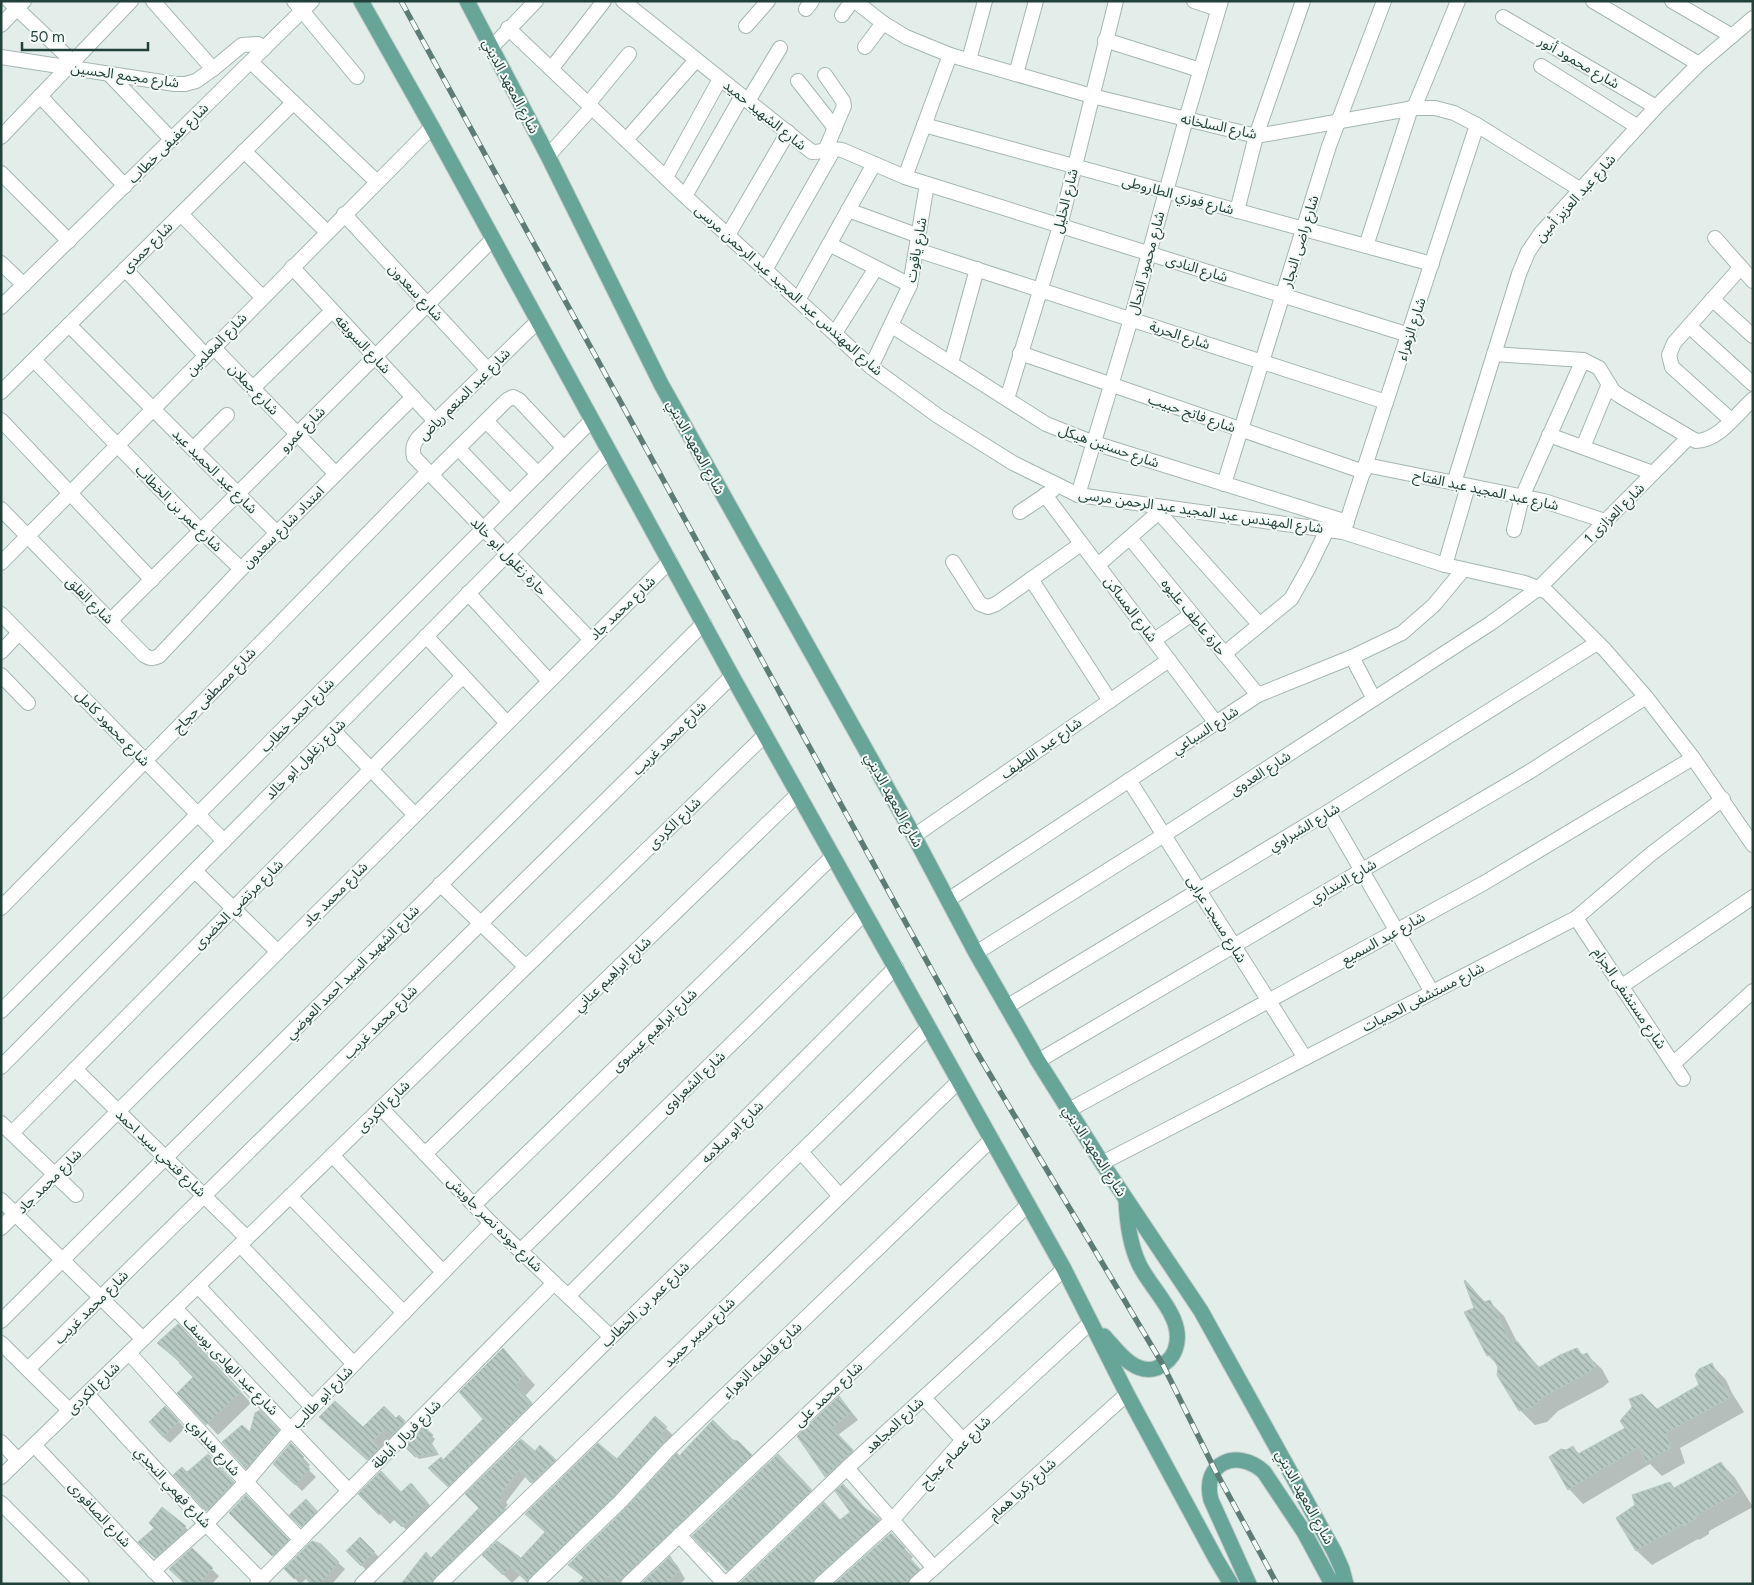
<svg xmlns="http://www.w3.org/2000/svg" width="1754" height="1585" font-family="Figtree,'Noto Sans Arabic',sans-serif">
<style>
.shadow{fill:#0003}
.building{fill:url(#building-back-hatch);stroke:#b5c8c1}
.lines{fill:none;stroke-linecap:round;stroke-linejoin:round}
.minor-casing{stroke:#a5b6b2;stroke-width:16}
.primary-casing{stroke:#c1cac8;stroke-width:17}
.minor{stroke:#fff;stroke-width:14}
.primary{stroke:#66a598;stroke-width:15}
.rail-casing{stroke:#5d7c75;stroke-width:5.5}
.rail{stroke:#f4faf7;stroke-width:4;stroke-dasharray:11;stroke-linecap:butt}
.labels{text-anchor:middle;stroke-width:4;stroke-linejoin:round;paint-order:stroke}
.street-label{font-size:14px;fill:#22403a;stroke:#f4faf7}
</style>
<defs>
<pattern id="building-back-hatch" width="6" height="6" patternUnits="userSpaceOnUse" patternTransform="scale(1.25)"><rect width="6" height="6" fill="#b8c9c3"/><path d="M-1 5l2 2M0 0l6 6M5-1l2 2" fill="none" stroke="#95a59f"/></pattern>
</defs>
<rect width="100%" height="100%" fill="#e3eeea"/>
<g class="shadow">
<polygon points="1466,1282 1485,1302 1489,1301 1504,1316 1517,1342 1540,1368 1577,1349 1584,1356 1587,1355 1602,1369 1609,1382 1603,1387 1558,1411 1547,1422 1535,1425 1520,1410 1499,1367 1488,1355 1475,1308"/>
<polygon points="189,1336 251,1403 218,1435 179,1393 195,1377 159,1343"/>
<polygon points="503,1350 535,1385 525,1396 541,1414 458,1496 440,1479 443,1461 485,1419"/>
<polygon points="1712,1365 1726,1380 1732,1393 1744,1412 1680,1448 1685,1463 1662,1476 1650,1464 1583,1504 1569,1489 1566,1452 1573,1448 1580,1454 1700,1385"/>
<polygon points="846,1405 858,1420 838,1435 859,1458 833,1483 826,1476 799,1436"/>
<polygon points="260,1411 285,1438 253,1475 247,1468 251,1434"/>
<polygon points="172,1414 185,1428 170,1443 163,1437"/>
<polygon points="399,1417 414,1432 377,1469 331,1426 363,1429 396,1420"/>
<polygon points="655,1418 675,1437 529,1584 520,1575 512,1583 484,1555 521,1560"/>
<polygon points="424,1429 435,1439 432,1444 439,1455 419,1459 406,1447"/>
<polygon points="732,1441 737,1442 759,1464 632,1584 579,1584 584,1578 569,1565 679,1457"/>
<polygon points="291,1444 310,1465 307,1468 316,1477 302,1491 275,1464"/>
<polygon points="540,1447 561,1467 539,1489 526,1476 506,1502 508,1505 505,1508 511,1516 441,1584 405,1584 431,1560"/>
<polygon points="215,1462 240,1489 214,1517 175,1475 187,1474"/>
<polygon points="785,1462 818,1497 734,1577 715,1556 714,1557 693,1536"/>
<polygon points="1721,1463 1735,1478 1753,1507 1709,1531 1709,1534 1699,1540 1698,1539 1652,1565 1637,1551 1618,1518 1675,1489"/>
<polygon points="401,1493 421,1495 437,1514 413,1536 395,1519 390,1524 360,1494"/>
<polygon points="246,1496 295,1547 280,1562 231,1513"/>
<polygon points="306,1501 323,1518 309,1533 291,1515"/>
<polygon points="867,1511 887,1528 826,1584 741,1584 840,1521"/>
<polygon points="185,1527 192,1534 162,1564 140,1542"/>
<polygon points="360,1538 381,1559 368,1572 348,1551"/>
<polygon points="899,1543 913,1557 910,1560 928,1578 921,1584 836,1584"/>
<polygon points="320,1546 345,1569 332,1584 313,1584 309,1580 308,1581 306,1579 300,1584 286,1569"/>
<polygon points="192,1550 219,1576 212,1584 186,1584"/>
<polygon points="670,1558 677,1565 685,1579 680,1584 643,1584"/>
</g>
<g class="building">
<polygon points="1465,1280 1484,1302 1490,1300 1511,1343 1517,1341 1538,1368 1560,1355 1577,1348 1582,1355 1587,1353 1596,1367 1588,1373 1543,1397 1532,1408 1519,1411 1497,1375 1498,1367 1491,1355 1487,1356 1464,1312 1474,1308 1464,1281"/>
<polygon points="178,1324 241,1392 206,1425 177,1393 193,1377 179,1363 180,1362 157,1343"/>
<polygon points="503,1348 525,1374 516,1385 532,1403 448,1487 428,1468 441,1457 443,1460 483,1419 459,1392"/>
<polygon points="1712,1363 1718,1377 1731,1397 1666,1433 1671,1448 1646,1462 1639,1447 1568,1490 1549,1457 1561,1449 1566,1450 1573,1446 1578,1454 1625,1428 1620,1421 1632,1407 1629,1399 1642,1394 1657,1409 1699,1385 1695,1375 1699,1369"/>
<polygon points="839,1396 851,1412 832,1428 853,1450 825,1477 797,1436"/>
<polygon points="335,1401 363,1427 384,1406 396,1418 399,1415 405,1421 392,1435 385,1429 373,1441 379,1448 367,1460 319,1417"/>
<polygon points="165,1406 179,1421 163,1437 149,1422"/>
<polygon points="260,1410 279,1430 246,1469 222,1442 242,1425 250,1432 255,1413"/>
<polygon points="655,1416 667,1427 660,1435 665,1441 614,1496 529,1578 527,1582 511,1567 503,1575 482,1555 497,1541 521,1558 545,1532 525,1514 598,1443 617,1459"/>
<polygon points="713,1420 733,1440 738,1441 752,1455 622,1578 619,1584 616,1584 609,1576 602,1584 577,1584 584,1577 568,1565 626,1508 674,1456 677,1453 679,1456"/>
<polygon points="424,1427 433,1435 429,1440 437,1452 415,1457 405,1447"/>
<polygon points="521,1439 535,1451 540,1445 556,1460 531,1483 519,1470 500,1495 502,1498 500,1501 505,1509 434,1578 431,1584 401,1584 426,1552 431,1558 479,1508 465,1494"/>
<polygon points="291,1443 304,1457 301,1460 310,1469 295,1485 273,1464"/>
<polygon points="208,1454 234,1482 206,1511 173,1475 182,1467 187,1472"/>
<polygon points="778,1454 812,1490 727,1571 708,1550 707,1552 692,1536"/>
<polygon points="1721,1462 1739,1492 1695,1516 1696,1519 1684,1526 1683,1524 1636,1551 1616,1518 1635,1505 1632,1495 1670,1482 1674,1488"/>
<polygon points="381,1471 401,1492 411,1483 428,1503 402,1527 384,1510 379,1515 358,1494"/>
<polygon points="843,1484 865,1508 880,1519 815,1578 812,1584 739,1584 824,1502 840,1520 850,1512 835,1491"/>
<polygon points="246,1495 289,1540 272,1556 229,1513"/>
<polygon points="306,1499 317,1511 301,1527 289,1515"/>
<polygon points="162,1507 186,1526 179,1535 180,1536 155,1558 138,1542 154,1528 149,1523"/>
<polygon points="891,1533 905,1548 903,1551 920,1569 910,1578 903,1584 834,1584"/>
<polygon points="360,1537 375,1552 361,1566 346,1551"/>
<polygon points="312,1541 321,1544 339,1562 320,1584 311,1584 302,1574 301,1576 299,1574 294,1579 284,1569"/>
<polygon points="192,1548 213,1568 199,1584 185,1584 169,1569"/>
<polygon points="670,1556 679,1571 666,1584 646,1584 643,1582"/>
</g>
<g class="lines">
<g class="minor-casing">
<g id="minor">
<polyline points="9,1 72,61"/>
<polyline points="153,1 213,69"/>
<polyline points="294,1 357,77"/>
<path d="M623,1L812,152C822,152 832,148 842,150L905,177L1409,335"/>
<polyline points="855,1 883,23 906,37 950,55 1092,96 1256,136 1414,108 1435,108 1454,113 1477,125 1581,190"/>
<polyline points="1194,1 1218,9"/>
<polyline points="1593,1 1699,64"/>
<polyline points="1672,1 1732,36"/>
<polyline points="806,9 812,1"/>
<polyline points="842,15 852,1"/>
<polyline points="1503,17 1656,107"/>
<polyline points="1,25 24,1"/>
<polyline points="746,26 768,1"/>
<polyline points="508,28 685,196 871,367 938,416 1013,463 1078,495 1343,532 1445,565 1525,583 1547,592 1605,650 1646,697 1693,758 1753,845"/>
<polyline points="1105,40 1200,70"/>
<polyline points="865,47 883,23"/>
<polyline points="491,48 536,1"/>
<polyline points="1,57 175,84 185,84 196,81 213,69 242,45 258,44 264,49"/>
<polyline points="969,60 985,1"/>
<polyline points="251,62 376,181"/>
<polyline points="1541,66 1638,127"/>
<polyline points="551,69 604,1"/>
<polyline points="109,74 172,140"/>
<polyline points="1016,74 1036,1"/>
<polyline points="798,81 835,128"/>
<polyline points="40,96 125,186"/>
<polyline points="748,101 780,48"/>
<polyline points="588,104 629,54"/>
<polyline points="1414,108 1458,1"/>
<polyline points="924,125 1432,264"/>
<polyline points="1,137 131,1"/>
<polyline points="626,140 696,60"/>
<polyline points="244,151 327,232"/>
<polyline points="825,151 844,106 843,101 825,75"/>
<polyline points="548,156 592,107"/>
<polyline points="1,173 69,241"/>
<polyline points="666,177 720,79"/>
<polyline points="905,177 950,55"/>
<polyline points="685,196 742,96"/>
<polyline points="848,210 919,236"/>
<polyline points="1237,211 1256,136 1303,1"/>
<polyline points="181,214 262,297"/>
<polyline points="344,214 488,370"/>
<polyline points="728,235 788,132"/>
<polyline points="1715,238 1753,281"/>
<polyline points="829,244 910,285"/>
<polyline points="1366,246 1411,108"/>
<polyline points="917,250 1386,402"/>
<polyline points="1,263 24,285"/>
<polyline points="292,267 435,421"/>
<polyline points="125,269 205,355"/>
<polyline points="765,270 834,149"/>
<polyline points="1712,299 1753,336"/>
<polyline points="798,300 874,164"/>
<polyline points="1,307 312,1"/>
<path d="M538,321L418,438C413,444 412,449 414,457L590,639"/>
<polyline points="69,325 278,534"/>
<polyline points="892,326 1046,424 1094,443 1347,522"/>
<polyline points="1689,326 1753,384"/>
<polyline points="835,333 876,268"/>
<polyline points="213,347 336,474"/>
<polyline points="1020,353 1364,472"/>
<path d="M1494,354L1583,360L1599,368L1613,391L1620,396L1696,441C1718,441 1737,414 1753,399"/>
<polyline points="34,360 200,530 241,569"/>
<polyline points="951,363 977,269"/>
<polyline points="871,367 910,285 927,184"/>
<polyline points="253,388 332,311"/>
<polyline points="1,392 293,103"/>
<polyline points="1007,399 1060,226 1116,1"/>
<polyline points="1,420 152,580"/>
<polyline points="1731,420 1672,367 1669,355 1674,343 1741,267"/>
<polyline points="486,421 538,474"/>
<polyline points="1549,435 1653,473"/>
<polyline points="1583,447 1609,384"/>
<polyline points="458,448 510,502"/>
<polyline points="193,449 227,415"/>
<polyline points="1366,465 1544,501 1605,521"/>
<polyline points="431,475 507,400 513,397 519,400 564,448"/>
<polyline points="1454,483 1519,274 1528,252 1541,233 1656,107 1699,64 1753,18"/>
<polyline points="1224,484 1329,146 1384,1"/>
<polyline points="1045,495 1216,723"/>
<polyline points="1078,495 1131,319 1186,119 1221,1"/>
<polyline points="1154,507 1259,624"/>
<path d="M1,509L144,655C150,659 153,659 159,656L241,569L413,397"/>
<polyline points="1020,512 1053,490"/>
<polyline points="1344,530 1477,125"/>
<polyline points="1514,530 1522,497 1583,360"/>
<polyline points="1130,538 1258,695"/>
<polyline points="953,562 980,604 988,607 996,604 1081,544"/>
<polyline points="1,563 432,127"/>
<polyline points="1098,565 1159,512"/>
<polyline points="1445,565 1468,486"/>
<polyline points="1031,579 1110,701"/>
<polyline points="468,593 549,681"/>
<polyline points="1,614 224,841"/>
<polyline points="111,620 493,239"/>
<polyline points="426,636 506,722"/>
<polyline points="1154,640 1192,614"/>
<polyline points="1,652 19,633"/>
<polyline points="1224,654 1291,599 1309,567 1327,530"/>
<polyline points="1352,657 1374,699"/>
<polyline points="1,675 28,703"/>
<polyline points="333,730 415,815"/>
<polyline points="1129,780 1305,1058"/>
<polyline points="1328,812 1432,992"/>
<polyline points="914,836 1169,660"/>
<polyline points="195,871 278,952"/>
<polyline points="440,884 526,967"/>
<polyline points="948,900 1258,695 1352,657 1402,633 1434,605 1463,570"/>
<polyline points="1,908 428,472"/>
<polyline points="1576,918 1683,1079"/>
<polyline points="976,953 1164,835 1491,623 1539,588 1688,438"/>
<polyline points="1622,986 1753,897"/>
<polyline points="1008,1006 1328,812 1597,643"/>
<polyline points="1,1011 592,420"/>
<polyline points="1038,1061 1529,772 1646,697"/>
<polyline points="1673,1064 1753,991"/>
<polyline points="1,1067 609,451"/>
<polyline points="75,1069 247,1238"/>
<polyline points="381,1108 491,1223 611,1337"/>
<polyline points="1069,1110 1484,883 1693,758"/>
<polyline points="1,1123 76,1195"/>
<polyline points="12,1133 463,676"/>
<polyline points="801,1152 840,1196"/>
<polyline points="425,1154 798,794"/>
<polyline points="332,1155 443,1272"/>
<polyline points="1102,1163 1576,918 1651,854 1723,799"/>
<polyline points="290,1196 404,1313"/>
<polyline points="1,1200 143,1339"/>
<polyline points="475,1204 833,856"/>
<polyline points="1,1228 670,561"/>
<polyline points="240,1245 354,1364"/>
<polyline points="520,1251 865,913"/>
<polyline points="198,1286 312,1407"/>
<polyline points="568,1296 896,967"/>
<polyline points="175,1308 349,1491"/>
<polyline points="1,1321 704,623"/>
<polyline points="1,1343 70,1411"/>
<polyline points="129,1353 246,1482 301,1540"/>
<polyline points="28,1369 732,676"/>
<polyline points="87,1394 206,1524 261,1580"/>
<polyline points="924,1398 963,1440"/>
<polyline points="1,1442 18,1460"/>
<polyline points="34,1445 166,1584"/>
<polyline points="847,1468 934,1568"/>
<polyline points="1,1477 765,735"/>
<polyline points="1,1503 82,1584"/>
<polyline points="679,1535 725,1584"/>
<polyline points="153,1571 206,1524 246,1482 291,1429 491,1223"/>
<polyline points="257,1584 554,1283"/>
<polyline points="362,1584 611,1337 929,1027"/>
<polyline points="440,1584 959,1081"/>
<polyline points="535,1584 620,1502 668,1450 992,1139"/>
<polyline points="628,1584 1028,1205"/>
<polyline points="726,1584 847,1468 1064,1269"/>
<polyline points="821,1584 893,1519 963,1440 1091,1322"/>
<polyline points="916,1584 1127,1394"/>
</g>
</g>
<g class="primary-casing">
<g id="primary">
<polyline points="361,1 432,127 732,676 1064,1269 1127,1394 1216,1559 1231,1584"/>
<polyline points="467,1 548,156 661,384 914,836 976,953 1038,1061 1102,1163 1201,1311 1334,1551 1342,1569 1346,1584"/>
<path d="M1104,1336C1117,1350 1134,1376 1157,1368C1165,1364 1172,1359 1175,1350C1187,1319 1151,1290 1139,1264C1130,1245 1127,1222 1126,1201"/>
<path d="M1249,1584L1211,1500C1201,1462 1238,1448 1264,1472L1304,1532L1332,1584"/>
</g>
</g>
<use href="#minor" class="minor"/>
<use href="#primary" class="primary"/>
<g class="rail-casing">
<polyline id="rail" points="401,1 976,1051 1163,1365 1215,1470 1277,1584"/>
</g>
<use href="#rail" class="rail"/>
</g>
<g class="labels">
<g class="street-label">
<text transform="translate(1579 62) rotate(30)" y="5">شارع محمود أنور</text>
<text transform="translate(125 75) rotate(8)" y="5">شارع مجمع الحسين</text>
<text transform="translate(511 86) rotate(62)" y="5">شارع المعهد الديني</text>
<text transform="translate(765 115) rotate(39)" y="5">شارع الشهيد حميد</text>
<text transform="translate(1219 126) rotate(12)" y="5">شارع السلخانه</text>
<text transform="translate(168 143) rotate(-45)" y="5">شارع عفيفى خطاب</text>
<text transform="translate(1178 195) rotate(15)" y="5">شارع فوزي الطاروطى</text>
<text transform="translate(1575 198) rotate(-48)" y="5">شارع عبد العزيز أمين</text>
<text transform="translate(1065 201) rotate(-76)" y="5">شارع الخليل</text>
<text transform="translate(1300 241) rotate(-73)" y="5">شارع راضى النجار</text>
<text transform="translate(147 247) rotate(-45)" y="5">شارع حمدى</text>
<text transform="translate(916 250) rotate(-80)" y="5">شارع ياقوت</text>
<text transform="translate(1146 263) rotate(-75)" y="5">شارع محمود النحال</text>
<text transform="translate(1197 268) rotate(17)" y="5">شارع النادى</text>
<text transform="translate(789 290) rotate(42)" y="5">شارع المهندس عبد المجيد عبد الرحمن مرسى</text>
<text transform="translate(416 292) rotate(47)" y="5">شارع سعدون</text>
<text transform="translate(1411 329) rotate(-72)" y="5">شارع الزهراء</text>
<text transform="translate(1180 335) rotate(18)" y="5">شارع الحرية</text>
<text transform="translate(216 344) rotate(-46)" y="5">شارع المعلمين</text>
<text transform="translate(363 344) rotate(47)" y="5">شارع السويقه</text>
<text transform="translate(254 389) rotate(46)" y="5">شارع جملان</text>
<text transform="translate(464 394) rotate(-45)" y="5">شارع عبد المنعم رياض</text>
<text transform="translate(1192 413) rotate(19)" y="5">شارع فاتح حبيب</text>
<text transform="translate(302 429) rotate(-45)" y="5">شارع عمرو</text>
<text transform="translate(1109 446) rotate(19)" y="5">شارع حسنين هيكل</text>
<text transform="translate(696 447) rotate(61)" y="5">شارع المعهد الديني</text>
<text transform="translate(215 471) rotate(45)" y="5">شارع عبد الحميد عيد</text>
<text transform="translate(1486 490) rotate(12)" y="5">شارع عبد المجيد عبد الفتاح</text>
<text transform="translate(179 508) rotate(45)" y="5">شارع عمر بن الخطاب</text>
<text transform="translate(1201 511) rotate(8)" y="5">شارع المهندس عبد المجيد عبد الرحمن مرسى</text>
<text transform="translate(1614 513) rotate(-45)" y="5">شارع العزازى 1</text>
<text transform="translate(283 527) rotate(-45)" y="5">امتداد شارع سعدون</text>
<text transform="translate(509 556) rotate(46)" y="5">حارة زغلول ابو خالد</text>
<text transform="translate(90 600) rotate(45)" y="5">شارع الفلق</text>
<text transform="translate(622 608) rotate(-44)" y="5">شارع محمد جاد</text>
<text transform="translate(1131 609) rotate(53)" y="5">شارع المساكن</text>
<text transform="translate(1194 617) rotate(51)" y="5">حارة عاطف عليوه</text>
<text transform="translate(214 690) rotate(-46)" y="5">شارع مصطفى حجاج</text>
<text transform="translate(297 715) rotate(-45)" y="5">شارع احمد خطاب</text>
<text transform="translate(113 728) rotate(46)" y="5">شارع محمود كامل</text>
<text transform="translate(1205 730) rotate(-33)" y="5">شارع السباعي</text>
<text transform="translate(669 738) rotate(-45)" y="5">شارع محمد غريب</text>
<text transform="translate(1041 748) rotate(-35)" y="5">شارع عبد اللطيف</text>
<text transform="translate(305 759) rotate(-45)" y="5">شارع زغلول ابو خالد</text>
<text transform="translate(1260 773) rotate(-33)" y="5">شارع العدوى</text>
<text transform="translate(894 800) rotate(61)" y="5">شارع المعهد الديني</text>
<text transform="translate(674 823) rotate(-44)" y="5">شارع الكردى</text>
<text transform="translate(1304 827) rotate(-31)" y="5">شارع الشبراوي</text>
<text transform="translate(1343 881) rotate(-30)" y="5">شارع البنداري</text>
<text transform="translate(335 894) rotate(-45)" y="5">شارع محمد جاد</text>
<text transform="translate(238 904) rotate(-45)" y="5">شارع مرتضي الخضرى</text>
<text transform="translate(1217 919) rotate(58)" y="5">شارع مسجد عرابى</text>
<text transform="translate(1383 938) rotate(-29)" y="5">شارع عبد السميع</text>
<text transform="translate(352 972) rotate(-45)" y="5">شارع الشهيد السيد احمد العوضي</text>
<text transform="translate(612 974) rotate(-44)" y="5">شارع ابراهيم عناني</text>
<text transform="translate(1423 997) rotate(-27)" y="5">شارع مستشفى الحميات</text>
<text transform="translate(1630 998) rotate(56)" y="5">شارع مستشفى الجزام</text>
<text transform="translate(380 1022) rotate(-45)" y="5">شارع محمد غريب</text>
<text transform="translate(654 1030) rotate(-44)" y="5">شارع ابراهيم عيسوى</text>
<text transform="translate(693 1082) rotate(-44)" y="5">شارع الشعراوى</text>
<text transform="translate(383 1106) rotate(-44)" y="5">شارع الكردى</text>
<text transform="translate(732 1132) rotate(-45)" y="5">شارع ابو سلامه</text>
<text transform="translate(1095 1151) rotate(57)" y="5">شارع المعهد الديني</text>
<text transform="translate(161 1153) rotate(44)" y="5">شارع فتحي سيد احمد</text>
<text transform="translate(49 1181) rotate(-45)" y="5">شارع محمد جاد</text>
<text transform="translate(495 1224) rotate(45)" y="5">شارع جوده نصر جاويش</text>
<text transform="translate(645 1304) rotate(-44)" y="5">شارع عمر بن الخطاب</text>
<text transform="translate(91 1307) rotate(-45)" y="5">شارع محمد غريب</text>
<text transform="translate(699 1332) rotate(-44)" y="5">شارع سمير حميد</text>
<text transform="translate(762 1360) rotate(-44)" y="5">شارع فاطمه الزهراء</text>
<text transform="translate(231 1366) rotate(46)" y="5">شارع عبد الهادى يوسف</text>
<text transform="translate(93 1388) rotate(-44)" y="5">شارع الكردى</text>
<text transform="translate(828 1394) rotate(-43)" y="5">شارع محمد على</text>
<text transform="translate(322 1397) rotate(-46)" y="5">شارع ابو طالب</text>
<text transform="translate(894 1425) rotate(-43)" y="5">شارع المجاهد</text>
<text transform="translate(406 1434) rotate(-45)" y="5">شارع فريال أباظة</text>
<text transform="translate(214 1447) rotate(48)" y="5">شارع هنداوي</text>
<text transform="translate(955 1452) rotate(-46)" y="5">شارع عصام عجاج</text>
<text transform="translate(173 1487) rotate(47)" y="5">شارع فهمي النجدي</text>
<text transform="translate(1022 1489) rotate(-42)" y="5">شارع زكريا همام</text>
<text transform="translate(1305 1497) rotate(61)" y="5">شارع المعهد الديني</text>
<text transform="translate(100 1514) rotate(47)" y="5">شارع الصافورى</text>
</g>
</g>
<rect width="1754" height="1585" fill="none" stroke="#22403a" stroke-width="5"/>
<path d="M22 42v8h126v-8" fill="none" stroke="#22403a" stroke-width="2.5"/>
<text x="30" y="42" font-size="15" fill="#22403a" stroke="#f4faf7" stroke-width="4" paint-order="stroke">50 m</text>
</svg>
